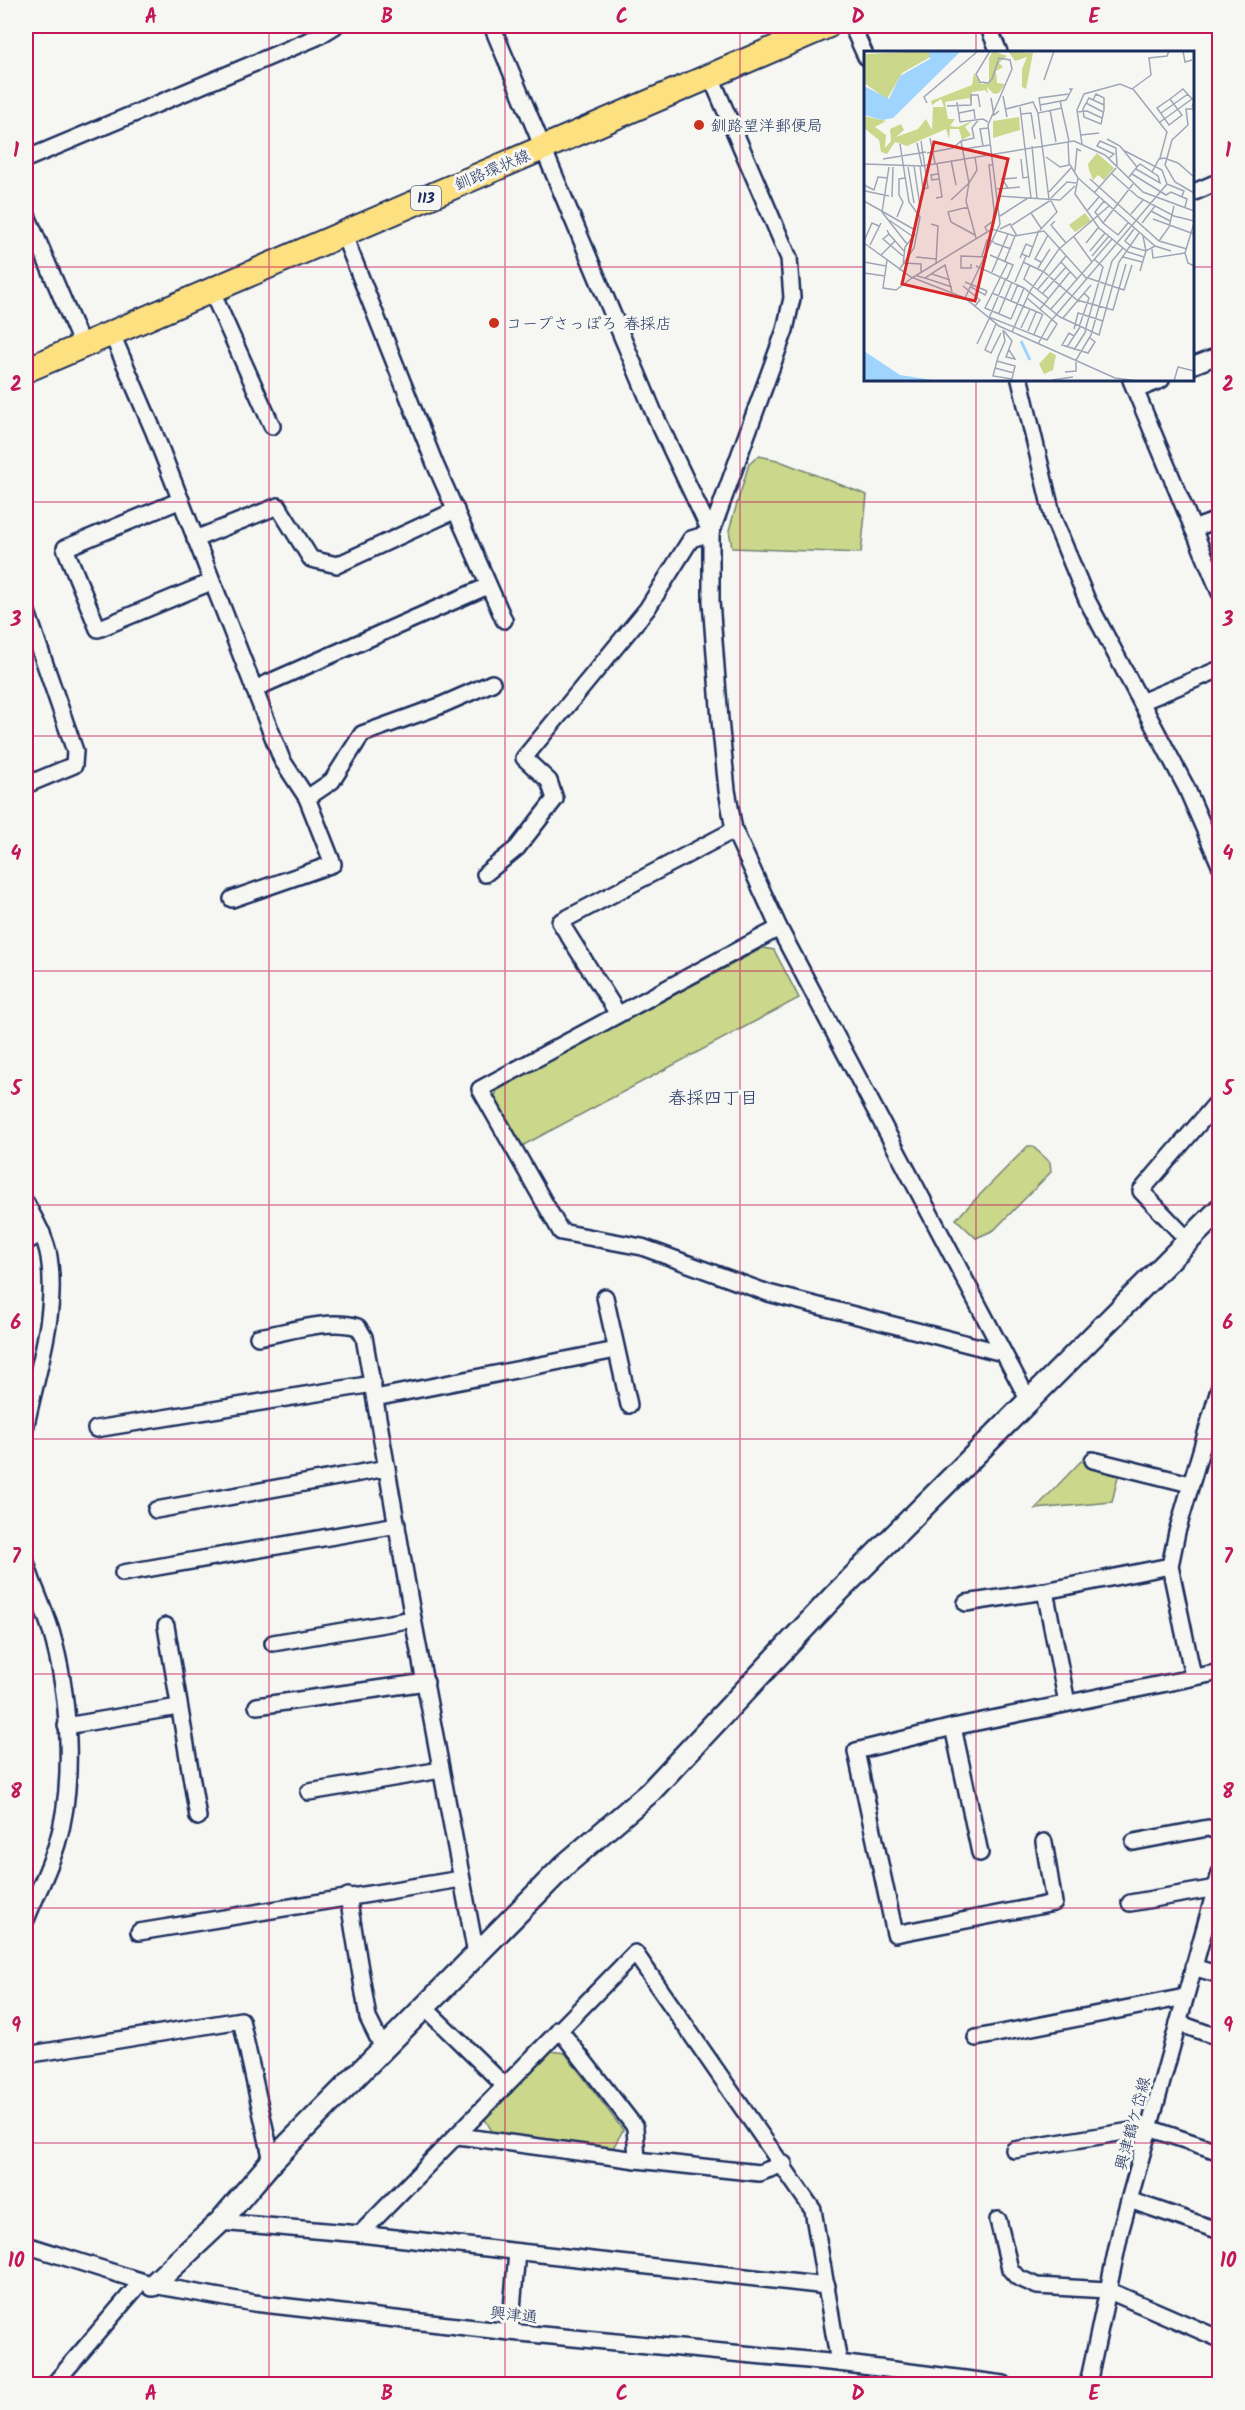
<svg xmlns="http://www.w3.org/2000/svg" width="1245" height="2410" font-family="Kalam,'Klee One',sans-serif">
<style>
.green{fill:#cbd78a;stroke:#738374;stroke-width:1.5}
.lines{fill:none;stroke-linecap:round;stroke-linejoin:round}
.street-casing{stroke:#1b2f5e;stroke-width:20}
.secondary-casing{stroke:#1b2f5e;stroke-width:26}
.primary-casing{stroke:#1b2f5e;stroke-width:28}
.street{stroke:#f6f6f2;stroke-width:15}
.secondary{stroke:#f6f6f2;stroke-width:21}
.primary{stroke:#fde080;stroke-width:24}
.grid{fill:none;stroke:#c2185b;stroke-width:1.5;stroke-opacity:0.55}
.poi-dot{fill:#c8321e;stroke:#f6f6f2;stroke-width:2}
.labels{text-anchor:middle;stroke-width:6;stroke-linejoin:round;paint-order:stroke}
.shield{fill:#f6f6f2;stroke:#5d6b8a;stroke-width:1.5}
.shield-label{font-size:15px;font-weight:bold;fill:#1b2f5e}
.poi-label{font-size:16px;fill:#1b2f5e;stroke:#f6f6f2;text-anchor:start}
.street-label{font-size:16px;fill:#1b2f5e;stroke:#f6f6f2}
.neighbourhood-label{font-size:18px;fill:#1b2f5e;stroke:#f6f6f2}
.inset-river{fill:none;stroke:#9ed4fd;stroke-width:3}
.inset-road{fill:none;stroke:#9ea6b7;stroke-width:1.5}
.view{fill:#d62828;fill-opacity:0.15;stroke:#d62828;stroke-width:3}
.inset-edge{fill:none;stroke:#1b2f5e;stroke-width:3}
.neatline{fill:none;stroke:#c2185b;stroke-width:2}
.grid-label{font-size:20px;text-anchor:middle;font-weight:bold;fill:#c2185b}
</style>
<rect width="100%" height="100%" fill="#f6f6f2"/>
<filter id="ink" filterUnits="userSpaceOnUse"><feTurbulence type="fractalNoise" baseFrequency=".0167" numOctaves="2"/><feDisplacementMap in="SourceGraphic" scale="12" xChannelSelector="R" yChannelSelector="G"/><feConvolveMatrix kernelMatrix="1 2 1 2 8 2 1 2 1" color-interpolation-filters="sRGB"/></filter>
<g filter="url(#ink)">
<g class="green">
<polygon points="759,456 777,460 867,495 861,553 732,548 729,530 749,464"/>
<polygon points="763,948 774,950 799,998 520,1147 494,1101 497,1089"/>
<polygon points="1028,1146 1032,1146 1050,1162 1051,1172 994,1230 976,1238 956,1219"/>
<polygon points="1081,1461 1119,1472 1112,1502 1035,1509"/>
<polygon points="551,2051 565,2053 623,2130 613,2148 493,2133 485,2119"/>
</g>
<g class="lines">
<g class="street-casing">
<g id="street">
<polyline points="852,26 866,57"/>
<polyline points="988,26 999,52"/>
<polyline points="711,77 789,258 792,298 785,330 711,533 711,601 720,720 727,790 734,830 779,928 1029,1401"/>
<polyline points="26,159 317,37 335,26"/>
<polyline points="1192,193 1220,181"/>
<polyline points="26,213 82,345"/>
<polyline points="343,233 435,464 504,620"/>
<polyline points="211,290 272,426"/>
<polyline points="111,332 154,432 282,760 307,798 333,864 232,899"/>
<polyline points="1192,366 1220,355"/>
<polyline points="1020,380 1053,518 1087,600 1186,787 1220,865"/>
<polyline points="1131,380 1220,593"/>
<polyline points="1136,390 1161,380"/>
<polyline points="181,500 65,548 98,629 211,582"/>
<polyline points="1193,529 1220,519"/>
<polyline points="195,539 278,506 311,559 337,565 456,510"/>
<polyline points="26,609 75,751 74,765 26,785"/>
<polyline points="254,689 488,586"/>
<polyline points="1141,702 1220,669"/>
<polyline points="307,798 332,781 362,734 437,707 492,683"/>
<polyline points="485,874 517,848 555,799 549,781 524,758 647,609 691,539 711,533 654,413 492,26"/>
<polyline points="779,928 480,1089 561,1232 642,1247 768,1293 1003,1353"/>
<polyline points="618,1014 560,922 734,830"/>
<path d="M26,1203C35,1220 46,1238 49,1257C58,1313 37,1371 26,1425"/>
<polyline points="1187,1239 1141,1191 1220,1099"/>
<polyline points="26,1242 42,1233"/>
<polyline points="605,1297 629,1405"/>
<path d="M258,1337C289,1332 327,1318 358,1327L364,1337L413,1619L476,1954"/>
<polyline points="375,1398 616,1350"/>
<polyline points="96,1429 373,1384"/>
<polyline points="1093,1460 1190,1484"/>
<polyline points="156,1510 387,1468"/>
<path d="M26,1562C32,1585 44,1607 51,1631C69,1692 76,1782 57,1844C49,1870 36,1895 26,1920"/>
<polyline points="123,1573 397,1525"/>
<polyline points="1045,1591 1067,1703"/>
<polyline points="966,1603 1045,1591 1170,1566"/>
<polyline points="166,1626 198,1817"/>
<polyline points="273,1643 413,1619"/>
<polyline points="1193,1676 1170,1566 1177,1532 1220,1386"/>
<polyline points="257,1706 426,1682"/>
<polyline points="66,1726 178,1707"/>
<polyline points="953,1727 980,1853"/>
<polyline points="309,1792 441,1770"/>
<polyline points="1044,1842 1054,1903 895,1934 856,1751 953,1727 1220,1672"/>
<polyline points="1134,1842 1208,1828 1220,1832"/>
<polyline points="348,1896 368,2018 383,2048"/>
<polyline points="1130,1903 1216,1888"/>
<polyline points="139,1932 461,1879"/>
<polyline points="1193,1967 1220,1975"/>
<polyline points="424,2007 505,2086"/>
<polyline points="1178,2023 1220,2038"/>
<polyline points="559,2029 635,2127 637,2160"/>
<polyline points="976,2038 1185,1997"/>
<polyline points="26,2055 241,2020 272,2161"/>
<polyline points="458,2136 637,2160 759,2173 784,2164"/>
<polyline points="1014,2150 1149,2128 1220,2152"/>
<polyline points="1129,2200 1220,2231"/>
<polyline points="998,2220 1010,2269 1017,2277 1037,2286 1107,2290 1220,2339"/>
<polyline points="220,2222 360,2234 635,1953 813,2210 839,2363"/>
<polyline points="360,2234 827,2286"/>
<polyline points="26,2245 153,2285 254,2303 510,2332 839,2363 1004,2384"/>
<polyline points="510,2332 517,2252"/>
<polyline points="54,2384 141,2282"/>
<polyline points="1088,2384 1121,2229 1220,1873"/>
</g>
</g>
<g class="secondary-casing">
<polyline id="secondary" points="153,2285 220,2222 272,2161 566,1864 650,1792 833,1597 1220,1209"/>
</g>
<g class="primary-casing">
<polyline id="primary" points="26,370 827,26"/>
</g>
<use href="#street" class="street"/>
<use href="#secondary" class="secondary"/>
<use href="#primary" class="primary"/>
</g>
</g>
<path class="grid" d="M269,26V2384M505,26V2384M740,26V2384M976,26V52M26,267H866M1192,267H1220M976,380V2384M26,502H1220M26,736H1220M26,971H1220M26,1205H1220M26,1439H1220M26,1674H1220M26,1908H1220M26,2143H1220"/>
<g class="poi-dot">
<circle cx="699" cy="125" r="6"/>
<circle cx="494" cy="323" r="6"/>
</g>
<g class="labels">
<rect class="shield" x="411" y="186" width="30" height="24" rx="4.5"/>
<g class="shield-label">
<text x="426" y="203">113</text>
</g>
<g class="poi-label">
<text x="711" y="131">釧路望洋郵便局</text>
<text x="506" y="329">コープさっぽろ 春採店</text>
</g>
<g class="street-label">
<text transform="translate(492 169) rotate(-23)" y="6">釧路環状線</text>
<text transform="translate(1132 2123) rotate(-75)" y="6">興津鶴ケ岱線</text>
<text transform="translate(514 2314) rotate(6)" y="6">興津通</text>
</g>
<g class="neighbourhood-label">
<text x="713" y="1104">春採四丁目</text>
</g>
</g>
<g transform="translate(864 51)">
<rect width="330" height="330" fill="#f6f6f2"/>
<path d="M0,0L2,3L65,0L68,5L38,22L23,48L0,32ZM129,0L143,5L135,12L139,16L132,20L133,32L141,33L135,42L130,43L123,36L124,43L121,39L108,41V55L105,47L81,51L84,68H91L86,75L94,76L108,70L101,76L107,84L98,89L95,78H86L85,88L82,78L43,95L31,91L23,103L17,101L15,89L0,77V65L22,70L11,76L22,84L21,97L27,90L26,78L37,73L40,79L32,86L54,78L62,68L68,79L69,56H80L77,48L68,54L67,50L108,34L110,22L117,33L125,32V7ZM144,0L169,2L162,38L158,36V18L163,6L151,10ZM155,66L156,79L129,87V70ZM233,102L250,117L240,129L234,124L229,129L225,119L224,113ZM221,162L227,170L211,181L205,174ZM186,301L192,304L189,319L180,323L175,313Z" fill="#cbd78a"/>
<path d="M65,0H97L29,67L18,69L0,64V35L25,48L36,25L66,8ZM0,300L36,324L75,330H0Z" fill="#9ed4fd"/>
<path class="inset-river" d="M157,290L166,309"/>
<path class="inset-road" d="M319,0L321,11L328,9M180,29L190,0M269,38L303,81L296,107M139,45L143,66M127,47L130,64L135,60M306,48L318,64L305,74L293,57L306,48L319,38L330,50L328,56M229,49L232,43L240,47V59L237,73L220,66L219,58L225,47L240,54M196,50L205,90M93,51L96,71L119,68L124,71M63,52L60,46L114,0M222,52L239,61M176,54L202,49L208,38H205M83,55L107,54V44H114L116,56M156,56L167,147M142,58L169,51L174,62M330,58H322L324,74L308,89L301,114L311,131L330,142M186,59L192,91M177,60L175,47L205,43M213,61L223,60L238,67M95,62L110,59L111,68M297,62L324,43M157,63L167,62L171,88M296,71L328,48M217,84L235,82M66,87L71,112M243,88L256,95L273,116M204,90L205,112L214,127L211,143L235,177L264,201L280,206M53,92L58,115M218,93L213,59L220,43L256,33L268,38L287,24L285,7L303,5L305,0M119,95L116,78L124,77M168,95L173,147M99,98L126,94M63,102L89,97L97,90M111,106L113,119L105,132L102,150L112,187M182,106L196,116L205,114M245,107L250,103L233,95L236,90L252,97L253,115M19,108L62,101M157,108L159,127L165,126M87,109L92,134M0,113L58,115L210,90L241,104L279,141L330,160M50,115L56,155M56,115L59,138L64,137L57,90M25,116L18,161L43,193M44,116L50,152M211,120L213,98L217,100M288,121L295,108L300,107L314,112L330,126M247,122L274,146L310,165L330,170M74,123L67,124L68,129L75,128M268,123L302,144L307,141L323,148L321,156M265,126L273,116L276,113L294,125L296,132L272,118M214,127L291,195L307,200M226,128L295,190L323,198M303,133L320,140L318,145M0,134L10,139L14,126L24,127M144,137L138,128L153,127M133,138L156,136M1,140L25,145M185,141L207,117M230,142L252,117M134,145L196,149L211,135M28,146L29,116M72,147L78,146L73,113M187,147L203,131L212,132M185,148L174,62L198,57M87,149L105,132L97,90L110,87L108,77L115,68M0,150L51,179M240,150L231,161L239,172L254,184L264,172M104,156L84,161L87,171L111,184M223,160L235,146M287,160L306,170M167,162L177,177M267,163L279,149M136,165L164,147M33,166L39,151L35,144V128L41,127M289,168L330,183M25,169L48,185M191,170L187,174L202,192M239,172L269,133M278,172L291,155M330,172L321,202L324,212L330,215M67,173L74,175L72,212M148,174L187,149M136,178L146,173L153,185M270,178L261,190L268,196L282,200L291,195M23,179L25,183L19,188L39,205M176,179L193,161L186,148M123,180L121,176L129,170L130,159L125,114H129M25,183L40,200M210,186L228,211M0,190L8,172L15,175M295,190L305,176L310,155M0,192L47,226L101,247L135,275L251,327L274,330M130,192L147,198M222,192L234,177M6,194L17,172M288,198L289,207L321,202M226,200L241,182M158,203L165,206L175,179M17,204L31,190M126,204L149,214L143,228M118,205L123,189L130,191M228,205L245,185M52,206L72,208M259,206L278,211M156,207L162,193L169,196M23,209L19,237L32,239L48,227M141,210L151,185M0,211L22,215M144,211L121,257L147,268M159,211L180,221L213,249L249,259L262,213M177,211L171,208L184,184M197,211L213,228M40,212L57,213V221M107,213V217H97V205L123,206M39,214L41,196L51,183M166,214L160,228L184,247M112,215L160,237L196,266L235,284L255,211L275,182M174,217L186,198M35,219L50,197L56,166L45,151L36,93M276,220L282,200L279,185M128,221L144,183M0,222L21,225M68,223L86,229M53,225L61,227L81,214L88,241M48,227L128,178L151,185L180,180L223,228M61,227L88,236M224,227L260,239L268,214M101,231L123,240M151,231L162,205M99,235L116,249L111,255M107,236L121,244L123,240M174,238L202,205M128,242L178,263M179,242L202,216M101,247L136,173L124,74L148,18L146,9L135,7L128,28L124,32L116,31L112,23L126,0M147,250L154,233M176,258L206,221M187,258L248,188M135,262L148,231M125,266L183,289L193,273L163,247M125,267L142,227M199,267L227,234M147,268L160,237M132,273L121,299L127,302L137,282M215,276L225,247L220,242M157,277L166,258M210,278L214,262L239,270M140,280L148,290L142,306L151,308L145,299M164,280L172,261M221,280L239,216L230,208M148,281L166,240L195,198L245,155M170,283L179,263M210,285L205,282L198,294L224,302L231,291L226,287M113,293L125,268M174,293L186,271L303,133L298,119L259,99M203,296L216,276M210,299L222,280M133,310L151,315L148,328L129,325L133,310L134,306L141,290L139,279M131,317L150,322M201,321L212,320V309L227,284L248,210L259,197M188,329L209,326M310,330L314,316L330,320"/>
<path class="view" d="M70,91L144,108L111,250L38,233Z"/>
<rect width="330" height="330" class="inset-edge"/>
</g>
<rect width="1245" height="2410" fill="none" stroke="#f6f6f2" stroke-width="66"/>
<rect x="33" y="33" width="1179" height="2344" class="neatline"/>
<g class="grid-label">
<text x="151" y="23">A</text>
<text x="387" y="23">B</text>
<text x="622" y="23">C</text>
<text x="858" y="23">D</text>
<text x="1094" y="23">E</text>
<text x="16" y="157">1</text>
<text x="1228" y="157">1</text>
<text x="16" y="391">2</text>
<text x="1228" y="391">2</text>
<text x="16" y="626">3</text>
<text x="1228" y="626">3</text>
<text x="16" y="860">4</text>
<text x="1228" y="860">4</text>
<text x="16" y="1095">5</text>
<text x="1228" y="1095">5</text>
<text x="16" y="1329">6</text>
<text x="1228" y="1329">6</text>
<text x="16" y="1563">7</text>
<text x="1228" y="1563">7</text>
<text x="16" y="1798">8</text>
<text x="1228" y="1798">8</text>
<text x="16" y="2032">9</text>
<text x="1228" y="2032">9</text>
<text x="16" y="2267">10</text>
<text x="1228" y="2267">10</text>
<text x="151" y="2400">A</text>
<text x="387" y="2400">B</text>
<text x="622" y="2400">C</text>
<text x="858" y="2400">D</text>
<text x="1094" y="2400">E</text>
</g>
</svg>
